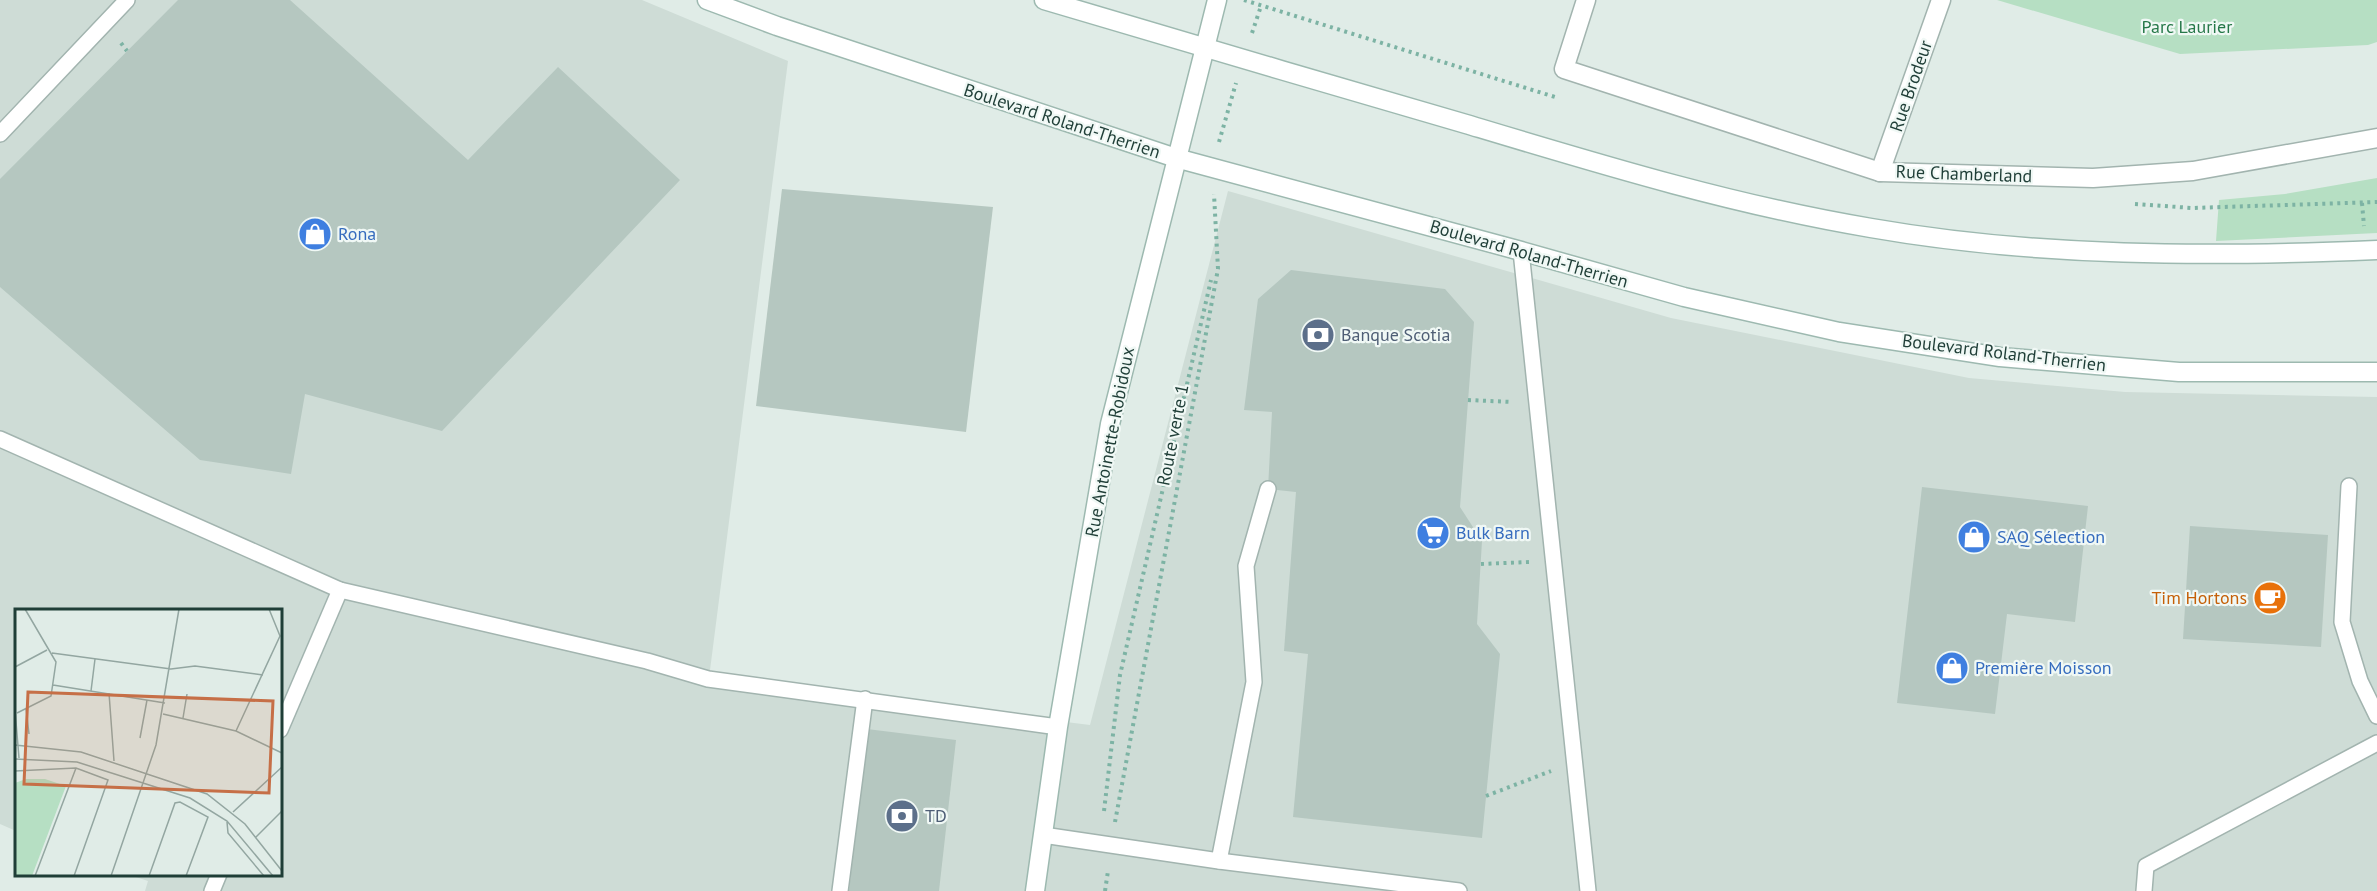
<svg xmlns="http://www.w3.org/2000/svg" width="2377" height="891" font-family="'PT Sans',sans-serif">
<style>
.built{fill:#cedcd6}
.green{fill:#b6dfc3}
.building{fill:#b5c7c0}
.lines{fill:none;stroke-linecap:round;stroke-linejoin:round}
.lane-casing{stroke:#a2b4af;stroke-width:18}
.street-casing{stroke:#a2b4af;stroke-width:21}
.secondary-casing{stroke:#9db9b0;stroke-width:21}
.path{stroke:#7db3a4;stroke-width:4;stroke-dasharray:3 4.5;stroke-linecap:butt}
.lane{stroke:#fff;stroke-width:15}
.street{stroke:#fff;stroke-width:18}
.secondary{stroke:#fff;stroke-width:18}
.labels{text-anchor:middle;stroke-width:4.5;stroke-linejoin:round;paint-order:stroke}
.park-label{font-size:18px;fill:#267849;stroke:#f0f8f5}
.street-label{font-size:18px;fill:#1f3e37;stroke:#f0f8f5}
.shop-label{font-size:18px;fill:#366cbe;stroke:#f0f8f5;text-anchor:start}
.service-label{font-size:18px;fill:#4e5e75;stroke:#f0f8f5;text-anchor:start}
.food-label{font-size:18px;fill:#c56008;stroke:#f0f8f5;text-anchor:end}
.inset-road{fill:none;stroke:#93a6a1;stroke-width:1.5}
.view{fill:#c66f47;fill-opacity:0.15;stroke:#c66f47;stroke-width:3}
.inset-edge{fill:none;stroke:#1f3e37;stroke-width:3}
</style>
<rect width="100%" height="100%" fill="#e0ece7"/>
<polygon class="built" points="0,0 642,0 788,61 709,678 1090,725 1228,191 1671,318 1969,378 2125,392 2377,397 2377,891 145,891 148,881 130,875 280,874 280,610 16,610 16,831 0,824"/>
<g class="green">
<polygon points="1997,0 2377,0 2377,42 2368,45 2180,54"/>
<polygon points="2377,178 2377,233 2216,241 2219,200 2285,194"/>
</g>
<g class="building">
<polygon points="178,0 290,0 468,160 558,67 680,180 442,431 305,394 291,474 200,460 0,287 0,179"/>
<polygon points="782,189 993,207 966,432 756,406"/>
<polygon points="1291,270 1445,289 1474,322 1460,507 1482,541 1477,624 1500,654 1482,838 1293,817 1308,654 1284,651 1296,492 1268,489 1272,412 1244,410 1258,299"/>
<polygon points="1922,487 2088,506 2075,622 2007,614 1995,714 1897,703"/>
<polygon points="2190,526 2328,535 2321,647 2183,639"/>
<polygon points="867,729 956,740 939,891 849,891"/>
</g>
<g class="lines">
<g class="lane-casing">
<g id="lane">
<polyline points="0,134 127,0"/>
<polyline points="1521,251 1588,891"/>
<polyline points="0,439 340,590 647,661 708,679 1058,727"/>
<polyline points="2349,486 2342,622 2360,681 2377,716"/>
<polyline points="280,730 340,590"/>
<polyline points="1043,835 1219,861 1459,891"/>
<polyline points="1219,861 1254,682 1246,566 1268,489"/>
<polyline points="212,891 219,874"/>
<polyline points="840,891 865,699"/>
<polyline points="2144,891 2146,866 2377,743"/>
</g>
</g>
<g class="street-casing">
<g id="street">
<polyline points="1586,0 1564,69 1880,172 2093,178 2193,171 2377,138"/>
<polyline points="1880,172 1941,0"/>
</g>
</g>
<g class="secondary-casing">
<g id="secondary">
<polyline points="707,0 777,26 1176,158 1521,251 1684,297 1839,332 2000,357 2179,372 2377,372"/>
<path d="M1044,0C1185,42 1325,83 1466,124C1599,164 1733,205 1871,228C2037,257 2209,257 2377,250"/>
<polyline points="1035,891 1058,727 1110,424 1217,0"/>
</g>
</g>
<g class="path">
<polyline points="1244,0 1555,97"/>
<polyline points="1252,33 1261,6"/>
<polyline points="121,43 127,51"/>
<polyline points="1219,142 1236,83"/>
<polyline points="2362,203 2364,226"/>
<polyline points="2135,204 2192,208 2377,202"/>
<polyline points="1468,400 1512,402"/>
<polyline points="1481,564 1529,562"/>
<polyline points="1486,796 1551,771"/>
<polyline points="1104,811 1120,675 1211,280"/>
<polyline points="1115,822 1218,269 1214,194"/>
<polyline points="1105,891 1108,871"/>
</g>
<use href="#lane" class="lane"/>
<use href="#street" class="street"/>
<use href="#secondary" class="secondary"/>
</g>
<defs>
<g id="shop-disc" transform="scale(1.725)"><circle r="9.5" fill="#3f7fe0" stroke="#f0f8f5"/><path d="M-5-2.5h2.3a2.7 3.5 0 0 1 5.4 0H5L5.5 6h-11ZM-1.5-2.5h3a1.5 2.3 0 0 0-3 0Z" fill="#fff"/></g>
<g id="bank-disc" transform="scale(1.725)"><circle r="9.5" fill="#5c6f8a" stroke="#f0f8f5"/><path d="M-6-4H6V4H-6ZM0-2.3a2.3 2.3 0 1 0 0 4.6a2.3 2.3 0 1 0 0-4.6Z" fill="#fff"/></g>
<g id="supermarket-disc" transform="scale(1.725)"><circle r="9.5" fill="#3f7fe0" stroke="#f0f8f5"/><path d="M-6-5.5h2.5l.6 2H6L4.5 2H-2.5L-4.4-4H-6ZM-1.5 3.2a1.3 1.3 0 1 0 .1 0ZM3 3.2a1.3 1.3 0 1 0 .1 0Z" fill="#fff"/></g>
<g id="cafe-disc" transform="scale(1.725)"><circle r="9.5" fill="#e8710a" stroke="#f0f8f5"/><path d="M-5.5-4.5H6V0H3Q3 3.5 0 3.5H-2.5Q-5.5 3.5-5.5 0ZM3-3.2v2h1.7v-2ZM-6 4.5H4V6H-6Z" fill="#fff"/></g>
</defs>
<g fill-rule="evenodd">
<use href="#shop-disc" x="315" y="234"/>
<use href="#bank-disc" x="1318" y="335"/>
<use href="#supermarket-disc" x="1433" y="533"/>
<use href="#shop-disc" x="1974" y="537"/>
<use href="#cafe-disc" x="2270" y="598"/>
<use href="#shop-disc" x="1952" y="668"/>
<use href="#bank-disc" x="902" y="816"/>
</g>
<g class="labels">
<g class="park-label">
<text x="2187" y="33">Parc Laurier</text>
</g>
<g class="street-label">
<text transform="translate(1911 86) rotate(-71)" y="6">Rue Brodeur</text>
<text transform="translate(1062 121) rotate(18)" y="6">Boulevard Roland-Therrien</text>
<text transform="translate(1964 174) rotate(2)" y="6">Rue Chamberland</text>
<text transform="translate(1529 254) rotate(16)" y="6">Boulevard Roland-Therrien</text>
<text transform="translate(2004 353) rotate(7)" y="6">Boulevard Roland-Therrien</text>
<text transform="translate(1173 435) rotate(-79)" y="6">Route verte 1</text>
<text transform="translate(1110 442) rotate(-79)" y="6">Rue Antoinette-Robidoux</text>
</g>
<g class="shop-label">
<text x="338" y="240">Rona</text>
<text x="1456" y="539">Bulk Barn</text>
<text x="1997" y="543">SAQ Sélection</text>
<text x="1975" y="674">Première Moisson</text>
</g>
<g class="service-label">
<text x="1341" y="341">Banque Scotia</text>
<text x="925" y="822">TD</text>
</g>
<g class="food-label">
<text x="2247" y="604">Tim Hortons</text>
</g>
</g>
<g transform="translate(15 609)">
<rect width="267" height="267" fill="#e0ece7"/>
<path d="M11,170H30L51,177L17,267H0V174Z" fill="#b6dfc3"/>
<path class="inset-road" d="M37,44L156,60L180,57L248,66M0,58L32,41M38,76L150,94M76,82L80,50M94,84L99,152M11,99L14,125M0,101L4,149M2,104L36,87L41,53L10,0M148,105L221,122L267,144M168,109L172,85M221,122L265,27L254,0M125,129L132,91M0,136L66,143L192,185L230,215L267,262M0,150L62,153L175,189L212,212L258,267M0,162L61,159L93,171L59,267M218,203L267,158M212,213L213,224L249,267M241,228L267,202M20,267L61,159M96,267L141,136L164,0M134,267L160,194L165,193L193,208L171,267"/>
<path class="view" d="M13,83L258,92L254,184L9,175Z"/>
<rect width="267" height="267" class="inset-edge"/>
</g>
</svg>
